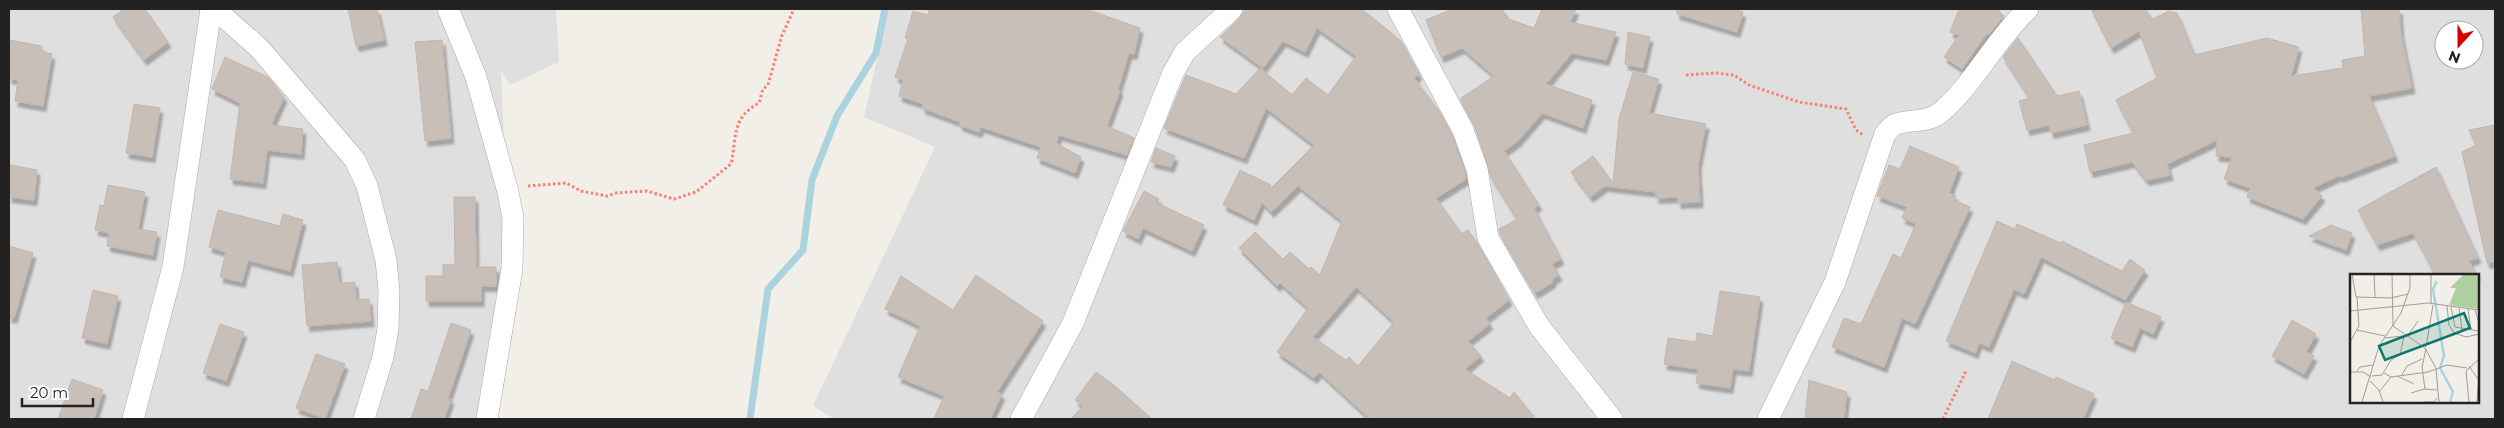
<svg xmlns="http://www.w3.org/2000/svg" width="2504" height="428" font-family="Montserrat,sans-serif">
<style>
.residential{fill:#e0dfdf;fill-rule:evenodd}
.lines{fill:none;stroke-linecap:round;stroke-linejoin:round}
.stream{stroke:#aad3df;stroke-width:7}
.building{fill:#c7bfb8;stroke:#c4b6ab;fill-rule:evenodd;filter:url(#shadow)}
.minor-casing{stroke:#a9a9a9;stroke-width:22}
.path{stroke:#fa8072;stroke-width:3;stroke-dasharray:2.5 2.5;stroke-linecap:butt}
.minor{stroke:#fff;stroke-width:21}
.inset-river{fill:none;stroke:#aad3df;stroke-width:2.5}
.inset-road{fill:none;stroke:#9f9d99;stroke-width:1}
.view{fill:#0f766e;fill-opacity:0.15;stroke:#0f766e;stroke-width:2.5}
.inset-edge{fill:none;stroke:#222;stroke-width:2.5}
</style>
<defs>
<filter id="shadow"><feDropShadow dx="3" dy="5.5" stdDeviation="1" flood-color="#0004"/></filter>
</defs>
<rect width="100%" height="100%" fill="#f2efe9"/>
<g class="residential">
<polygon points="9,9 556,9 559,62 510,85 501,70 512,336 494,419 9,419"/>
<path d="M888,9H2495V419H834L813,406L935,147L864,117ZM2444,30H2474V60H2444ZM2352,276H2478V402H2352Z"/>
</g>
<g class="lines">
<polyline class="stream" points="750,419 768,289 803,250 812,180 837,116 876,53 885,9"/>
</g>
<g class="building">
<polygon points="124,9 145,9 168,42 144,60 113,17"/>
<polygon points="348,9 377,9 384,40 356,46"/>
<polygon points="929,9 1086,9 1140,28 1134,54 1129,53 1118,89 1120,90 1107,126 1134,138 1127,155 1059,135 1056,143 1081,157 1075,173 1037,158 1041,147 981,127 979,132 959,125 960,122 922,108 923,104 899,96 903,80 895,77 908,39 905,38 913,11 928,15"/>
<path d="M1246,9H1362L1400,40L1419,75L1414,78L1439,111L1452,135L1465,172L1466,179L1436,198L1462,234L1468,230L1476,241L1509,300L1486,318L1490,324L1468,341L1481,356L1465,369L1510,398L1514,392L1536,419H1370L1319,372L1314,378L1277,352L1308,308L1280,283L1277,286L1239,248L1255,232L1283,259L1290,252L1309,269L1311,267L1320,275L1342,221L1298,186L1271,212L1262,202L1254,220L1223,205L1240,170L1271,185L1268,191L1314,145L1266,108L1244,158L1164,128L1186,75L1236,94L1260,68L1292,95L1306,78L1328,95L1356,56L1317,28L1305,52L1283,41L1263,68L1220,37L1240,18ZM1356,287L1394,322L1358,366L1349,357L1346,360L1313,337Z"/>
<polygon points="1452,9 1503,9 1506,18 1534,28 1542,9 1576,9 1570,22 1616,32 1606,60 1572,53 1546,84 1592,100 1583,128 1542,113 1518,141 1504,151 1539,205 1534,208 1561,259 1552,264 1559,275 1552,280 1553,282 1535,293 1500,234 1499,229 1517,219 1491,177 1475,126 1460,99 1494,76 1462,48 1441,57 1426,20"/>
<polygon points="1677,9 1731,9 1743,12 1737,32 1677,14"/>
<polygon points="1959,9 1997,9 2004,16 1988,35 1987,33 1962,69 1944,57 1959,35 1950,32"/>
<polygon points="2091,9 2146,9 2151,20 2169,11 2177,13 2194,55 2267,38 2299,47 2291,76 2343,68 2342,60 2365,56 2361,9 2399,9 2401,35 2412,88 2369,96 2395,156 2340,177 2340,175 2313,188 2322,196 2303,219 2247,197 2250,188 2224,179 2232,157 2216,156 2217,140 2167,164 2170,175 2146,180 2132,162 2090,172 2084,145 2133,133 2116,100 2157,78 2139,31 2111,48"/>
<polygon points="1628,32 1650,37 1643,68 1625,64"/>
<polygon points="2018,38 2057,96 2079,91 2087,125 2051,133 2049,125 2027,130 2019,101 2030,98 2003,57"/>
<polygon points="9,40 42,46 41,52 52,54 43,106 15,101 18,80 9,78"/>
<polygon points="442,40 451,138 425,141 415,42"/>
<polygon points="225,57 268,77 284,97 271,125 303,129 301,154 267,150 263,183 230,179 240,103 212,89"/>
<polygon points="1633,72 1659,79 1649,113 1706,124 1698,165 1700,202 1678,203 1678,197 1656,198 1656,192 1605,186 1590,197 1571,172 1593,156 1613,183 1619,119"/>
<polygon points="134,104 160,108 152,157 126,153"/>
<polygon points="2495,125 2495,262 2487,263 2462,152 2476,145 2469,130"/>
<polygon points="1910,146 1959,167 1949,193 1956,196 1954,200 1970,207 1915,324 1902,318 1884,367 1832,347 1844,318 1861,324 1893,254 1901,258 1916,224 1902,218 1907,207 1877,196 1889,165 1900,169"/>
<polygon points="1156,148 1175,156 1171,167 1151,162"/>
<polygon points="10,165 37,170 34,200 9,197"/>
<polygon points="2436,167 2478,258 2469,261 2477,276 2436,276 2413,233 2377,245 2358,210"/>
<polygon points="108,185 145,192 138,229 157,232 153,255 107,246 109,233 95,230 100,205 104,206"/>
<polygon points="1144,191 1159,199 1157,203 1204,225 1192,251 1143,228 1138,239 1123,231"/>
<polygon points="454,197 475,197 476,267 496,267 496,286 481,286 481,301 426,301 426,276 443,276 443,265 455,264"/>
<polygon points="218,210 280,226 283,214 303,220 290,271 248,260 242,282 220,277 226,252 209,247"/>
<polygon points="1997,221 2015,229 2017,224 2061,243 2062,241 2122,271 2130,259 2145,270 2125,300 2041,257 2024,294 2014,289 1989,347 1979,343 1975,353 1946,341"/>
<polygon points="2331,225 2352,233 2346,250 2309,236"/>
<polygon points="9,246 33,253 14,318 9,317"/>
<polygon points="337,262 339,283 355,282 356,300 369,299 371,321 307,326 302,265"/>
<polygon points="976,275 1043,321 997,392 1002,394 990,419 934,419 944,396 898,377 920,326 885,309 901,276 953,310"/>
<polygon points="93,290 118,296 107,344 82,338"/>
<polygon points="1720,291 1760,297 1749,371 1733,369 1730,388 1696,383 1698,369 1664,364 1668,338 1696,342 1697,333 1713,336"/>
<polygon points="2126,302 2161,317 2153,334 2140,328 2132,347 2111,338"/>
<polygon points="2292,320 2316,334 2306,352 2314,356 2304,374 2272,356"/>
<polygon points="451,323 471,330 448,398 451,399 444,419 411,419 421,389 428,391"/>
<polygon points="220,324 244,332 226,381 203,373"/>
<polygon points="316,354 345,364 325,419 296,408"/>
<polygon points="2012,361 2055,380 2056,377 2094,394 2083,419 1988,419"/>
<polygon points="1096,372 1114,385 1152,419 1071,419 1083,406 1075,400"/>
<polygon points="72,379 103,390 94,419 58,419"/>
<polygon points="1809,380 1847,392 1844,419 1805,419"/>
</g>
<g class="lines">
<g class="minor-casing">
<g id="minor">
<polyline points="215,9 260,49 355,160 367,186 386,260 389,291 388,329 383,357 364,419"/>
<polyline points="448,9 476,77 508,192 513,218 512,269 487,419"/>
<polyline points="1398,9 1463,130 1477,169 1488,238 1539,326 1612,419"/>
<polyline points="133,419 173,267 211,9"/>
<polyline points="1021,419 1073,323 1173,73 1185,52 1232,9"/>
<path d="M1768,419L1835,282L1885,134C1888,131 1892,125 1896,124C1911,119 1929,123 1941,112C1974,84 1995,40 2028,9"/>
</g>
</g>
<g class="path">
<polyline points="1686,75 1715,73 1734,75 1749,85 1799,102 1846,109 1856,130 1863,135"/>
<path d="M528,186L566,183L581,191L607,196L616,193L647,191L674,199L696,192L731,164C737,137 731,118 759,103L763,89L768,85L782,35L794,9"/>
<polyline points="1943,419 1966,371"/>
</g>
<use href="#minor" class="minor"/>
</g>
<g transform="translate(2350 274)">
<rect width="129" height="129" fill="#f2efe9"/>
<path d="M114,0H129V35L99,31L106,14H100Z" fill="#add19e"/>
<path class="inset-river" d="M87,7L83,15L94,82L90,94L103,118L100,128"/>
<path class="inset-road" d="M2,0L6,23L41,24L58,20M24,0L25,23M42,0L43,52L75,74L87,96M81,29V0M97,32L99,51L104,59L116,63L129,60M101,33L105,53L129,57M109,34L112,56M118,35L121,56M125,35L129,50M0,37L78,29L129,36M7,56L35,62M59,60L68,47M35,64L53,62M0,68L9,52L7,23M76,73L83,31M119,92L128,105M86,96L89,128M7,97L10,93L23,91M0,98H13L21,103M34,99L41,103L78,98L97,91L117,94M52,101L57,92L72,85M22,102L32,101L41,86L50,81L54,62M47,102L64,110M20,107L29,116L33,128M75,115L72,93L76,75M29,118L41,103M61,119L74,115L87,116M12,128L29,72L51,39L60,14V0M73,128H84L87,124M119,128L116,97L129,85M127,128L129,99"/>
<path class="view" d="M114,39L120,54L35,86L29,72Z"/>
<rect width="129" height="129" class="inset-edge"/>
</g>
<rect width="2504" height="428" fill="none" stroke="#222222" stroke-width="20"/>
<g transform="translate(2459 45) rotate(201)"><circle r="24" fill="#ffffff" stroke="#a7a7a7"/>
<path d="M0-4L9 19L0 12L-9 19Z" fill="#d40000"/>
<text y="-8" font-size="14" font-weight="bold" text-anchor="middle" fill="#222222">N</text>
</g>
<path d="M22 398v8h71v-8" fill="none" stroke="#222222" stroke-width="2.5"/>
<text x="30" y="398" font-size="15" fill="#222222" stroke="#ffffff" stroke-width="4" paint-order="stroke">20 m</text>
</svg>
